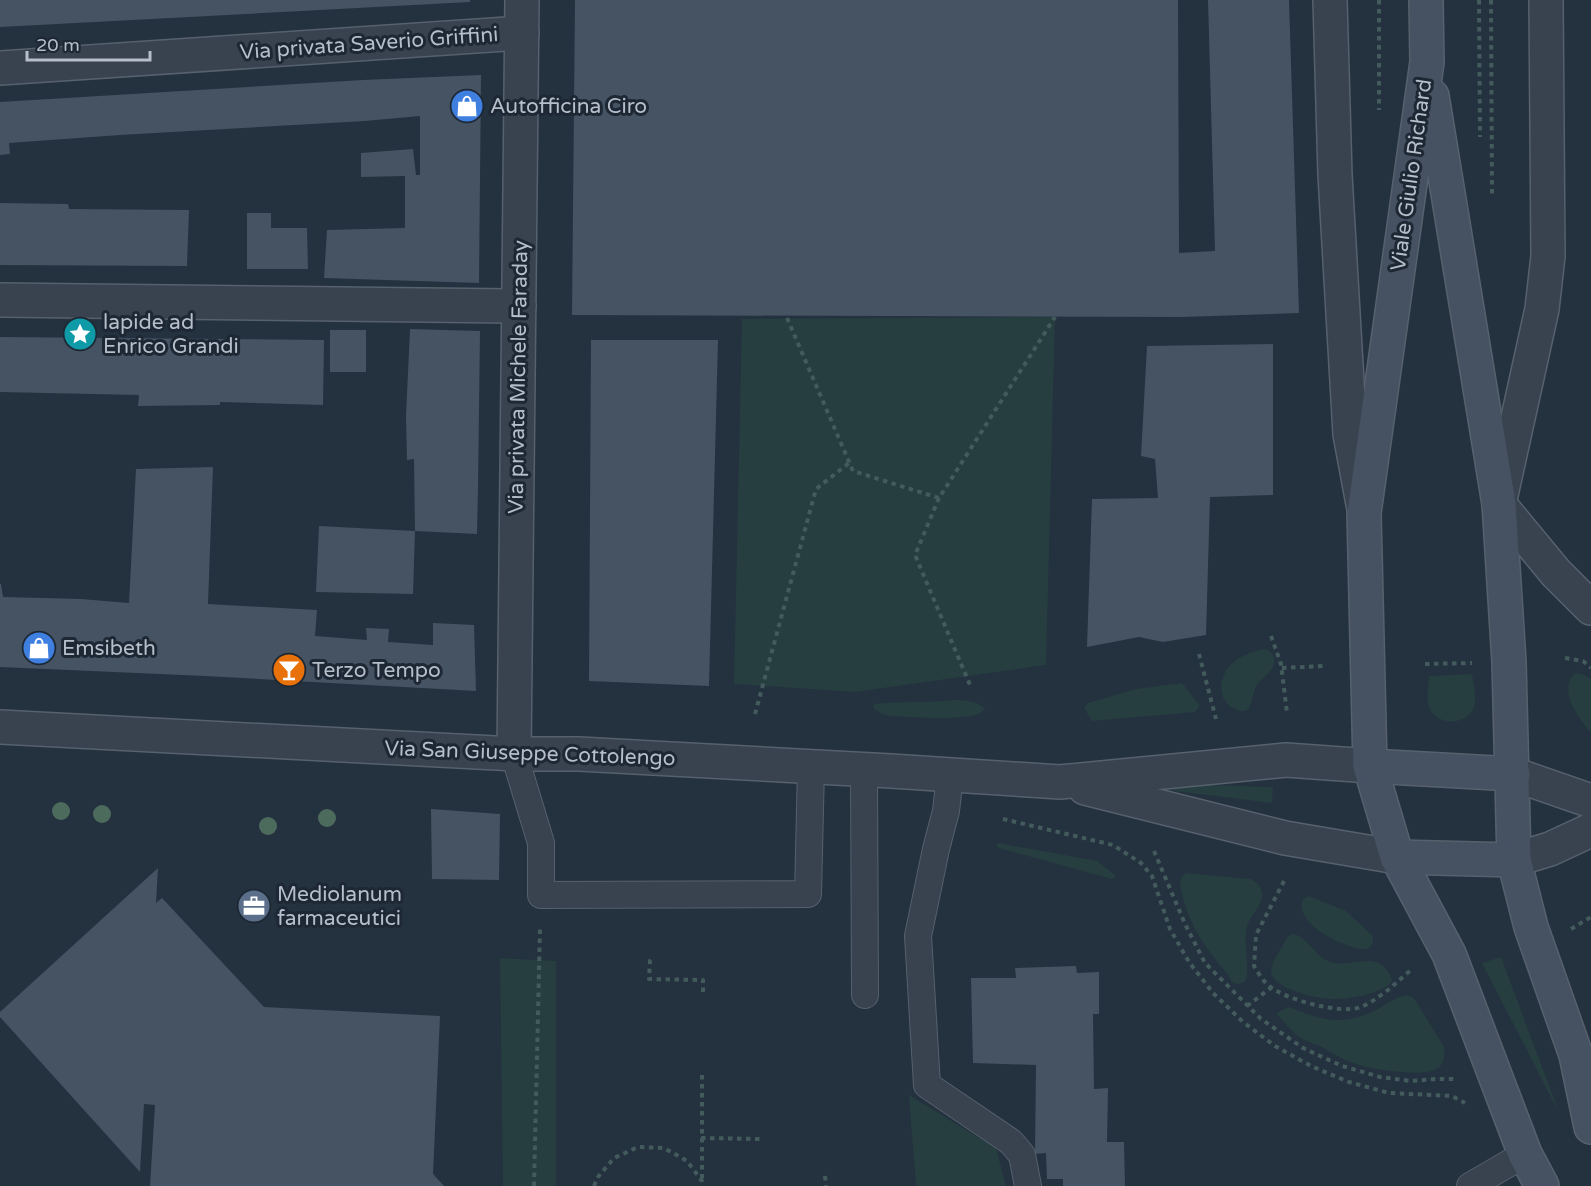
<svg xmlns="http://www.w3.org/2000/svg" width="1591" height="1186" font-family="'Varela Round',sans-serif">
<style>
.green{fill:#263e40}
.building{fill:#455363}
.lines{fill:none;stroke-linecap:round;stroke-linejoin:round}
.service-casing{stroke:#56616d;stroke-width:28}
.minor-casing{stroke:#56616d;stroke-width:36}
.secondary-casing{stroke:#56616d;stroke-width:36}
.path{stroke:#445b5d;stroke-width:4;stroke-dasharray:4.5 4.5;stroke-linecap:butt}
.service{stroke:#38434f;stroke-width:26}
.minor{stroke:#38434f;stroke-width:33}
.secondary{stroke:#465262;stroke-width:33}
.tree{fill:#4c6b5d}
.labels{text-anchor:middle;stroke-width:6;stroke-linejoin:round;paint-order:stroke}
.street-label{font-size:21px;fill:#b5beca;stroke:#1d2834}
.poi-label{font-size:21px;fill:#b5beca;stroke:#1d2834;text-anchor:start}
</style>
<rect width="100%" height="100%" fill="#24313f"/>
<g class="green">
<polygon points="1055,317 1046,665 855,692 734,684 742,319"/>
<path d="M1265,649C1270,651 1273,653 1274,659C1276,671 1262,676 1257,685C1250,696 1254,720 1233,708C1214,697 1220,672 1235,661C1244,654 1254,651 1265,649Z"/>
<path d="M1575,673L1582,674L1591,679V733C1579,718 1557,691 1575,673Z"/>
<path d="M1472,674C1473,683 1476,693 1475,702C1473,727 1432,728 1428,704C1426,695 1429,684 1429,676Z"/>
<polygon points="1182,683 1200,706 1195,712 1092,721 1084,708 1088,703 1136,689"/>
<path d="M954,700C965,700 976,701 985,708C984,709 983,711 982,712C970,722 901,717 884,715L874,709L873,706L875,704C901,701 928,703 954,700Z"/>
<polygon points="1144,783 1273,787 1272,803 1142,787"/>
<polygon points="998,843 1097,861 1115,875 1115,878 1112,879 999,848 996,846"/>
<path d="M1186,873L1250,879C1257,882 1263,887 1262,897C1261,907 1250,916 1247,926C1243,940 1250,970 1246,979C1245,982 1242,983 1239,984C1233,984 1231,981 1229,976C1206,948 1191,930 1182,894C1180,885 1178,879 1186,873Z"/>
<path d="M1309,896L1346,911L1373,936V942C1371,946 1371,947 1367,949C1362,950 1357,948 1353,947C1335,942 1294,922 1303,899Z"/>
<path d="M1293,934C1310,937 1315,960 1335,963C1352,966 1372,954 1385,968C1389,973 1391,975 1392,981C1383,994 1346,1000 1331,999C1317,999 1270,988 1271,971C1271,961 1281,950 1285,941L1288,936Z"/>
<polygon points="1501,957 1556,1104 1556,1107 1482,963"/>
<polygon points="500,958 556,961 556,1186 503,1186"/>
<path d="M1406,995L1414,998L1444,1047C1446,1056 1444,1066 1434,1070C1420,1077 1368,1069 1353,1063C1341,1059 1331,1052 1320,1046C1314,1044 1308,1042 1303,1039C1292,1033 1284,1022 1276,1013L1289,1007C1322,1020 1341,1027 1376,1010C1385,1005 1396,997 1406,995Z"/>
<polygon points="909,1095 996,1148 1006,1186 916,1186"/>
</g>
<g class="building">
<polygon points="0,0 470,0 470,2 0,27"/>
<polygon points="575,0 1178,0 1179,253 1215,251 1208,0 1289,0 1299,313 1181,317 572,315"/>
<polygon points="481,75 479,283 324,278 327,230 405,228 405,176 361,177 361,153 413,149 416,175 420,175 420,116 365,121 120,135 9,143 10,154 0,155 0,102 363,80"/>
<polygon points="0,203 68,204 69,209 189,210 187,266 0,265"/>
<polygon points="247,213 271,213 271,228 307,228 308,269 247,269"/>
<polygon points="410,329 480,331 478,488 477,534 415,531 414,459 407,460 406,416"/>
<rect x="330" y="330" width="36" height="42"/>
<polygon points="0,337 324,340 323,405 220,402 220,405 138,406 139,395 0,392"/>
<polygon points="591,340 718,340 709,686 589,681"/>
<polygon points="1273,344 1273,495 1210,497 1206,635 1163,642 1139,637 1087,647 1092,499 1158,498 1155,459 1141,456 1147,346"/>
<polygon points="213,467 208,604 317,610 315,636 367,640 366,628 389,629 388,642 433,645 433,623 474,625 476,691 205,676 0,667 0,584 1,584 3,597 81,599 129,603 136,469"/>
<polygon points="319,526 415,531 413,594 316,592"/>
<polygon points="431,809 500,814 499,880 432,879"/>
<polygon points="158,868 156,903 162,898 264,1007 440,1016 433,1174 444,1186 150,1186 155,1105 144,1104 140,1172 0,1017 0,1012"/>
<polygon points="1076,966 1077,973 1099,972 1099,1014 1093,1014 1094,1089 1108,1088 1107,1142 1124,1142 1125,1186 1063,1186 1063,1179 1047,1179 1046,1153 1035,1154 1036,1065 973,1063 971,978 1016,978 1015,968"/>
</g>
<g class="lines">
<g class="service-casing">
<g id="service">
<polyline points="514,754 541,843 541,895 808,894 811,767"/>
<polyline points="864,770 865,995"/>
<polyline points="950,775 946,811 936,849 918,936 927,1085 1011,1142 1022,1155 1028,1186"/>
<polyline points="1470,1186 1525,1154"/>
</g>
</g>
<g class="minor-casing">
<g id="minor">
<polyline points="1330,0 1335,175 1350,434 1363,504"/>
<polyline points="1546,0 1548,256 1542,309 1499,504 1556,573 1591,608"/>
<polyline points="0,68 522,33"/>
<polyline points="0,300 519,306"/>
<polyline points="0,727 514,754 579,754 891,771 1060,782 1286,760 1370,766"/>
<polyline points="514,754 522,0"/>
<polyline points="1513,774 1591,801"/>
<polyline points="1085,788 1285,838 1397,857"/>
<polyline points="1514,860 1550,849 1591,830"/>
</g>
</g>
<g class="secondary-casing">
<g id="secondary">
<polyline points="1426,0 1427,62 1364,513 1370,766 1397,857 1449,954 1525,1154 1542,1186"/>
<polyline points="1432,96 1499,504 1509,662 1514,860 1531,927 1576,1055 1591,1127"/>
<polyline points="1370,766 1513,774"/>
<polyline points="1397,857 1514,860"/>
</g>
</g>
<g class="path">
<polyline points="1379,0 1379,110"/>
<polyline points="1479,0 1480,137"/>
<polyline points="1491,0 1492,197"/>
<polyline points="787,318 853,471 939,498 1055,317"/>
<polyline points="939,498 915,555 970,685"/>
<polyline points="1271,636 1281,664 1287,713"/>
<polyline points="1199,654 1216,719"/>
<polyline points="1565,658 1583,661 1591,668"/>
<polyline points="1425,664 1472,663"/>
<polyline points="1282,668 1325,666"/>
<polyline points="755,714 816,489 849,463"/>
<polyline points="1003,819 1113,845 1141,863 1152,876 1170,929 1189,962 1213,993 1243,1022 1275,1046 1311,1066 1349,1082 1389,1093 1452,1096 1465,1103"/>
<polyline points="1154,851 1185,924 1205,963 1261,1019 1303,1048 1342,1066 1380,1077 1411,1081 1436,1079 1457,1079"/>
<path d="M1284,881L1256,935L1254,966C1258,972 1262,980 1268,985C1283,999 1341,1015 1361,1007C1381,998 1396,983 1413,968"/>
<polyline points="1571,929 1591,917"/>
<polyline points="651,960 650,961 649,979 703,980 703,996"/>
<polyline points="1247,1006 1272,987"/>
<polyline points="702,1075 702,1181"/>
<polyline points="701,1138 762,1139"/>
<polyline points="825,1176 826,1186"/>
<polyline points="534,1186 540,928"/>
<polyline points="594,1186 598,1177 614,1158 638,1147 664,1148 687,1161 702,1181 703,1186"/>
</g>
<use href="#service" class="service"/>
<use href="#minor" class="minor"/>
<use href="#secondary" class="secondary"/>
</g>
<g class="tree">
<circle cx="61" cy="811" r="9"/>
<circle cx="102" cy="814" r="9"/>
<circle cx="327" cy="818" r="9"/>
<circle cx="268" cy="826" r="9"/>
</g>
<defs>
<g id="shop-disc" transform="scale(1.725)"><circle r="9.5" fill="#3f7fe0" stroke="#1d2834"/><path d="M-5-2.5h2.3a2.7 3.5 0 0 1 5.4 0H5L5.5 6h-11ZM-1.5-2.5h3a1.5 2.3 0 0 0-3 0Z" fill="#fff"/></g>
<g id="sight-disc" transform="scale(1.725)"><circle r="9.5" fill="#0f9aa8" stroke="#1d2834"/><path d="M0-6L1.8-2.2L6-1.7L2.9 1.2L3.7 5.4L0 3.3L-3.7 5.4L-2.9 1.2L-6-1.7L-1.8-2.2Z" fill="#fff"/></g>
<g id="bar-disc" transform="scale(1.725)"><circle r="9.5" fill="#e8710a" stroke="#1d2834"/><path d="M-6-5H6L.8 .8V4.5H3.5V6h-7V4.5H-.8V.8Z" fill="#fff"/></g>
<g id="office-disc" transform="scale(1.725)"><circle r="9.5" fill="#5c6f8a" stroke="#1d2834"/><path d="M-6-3h4V-5.5h4V-3h4V5H-6ZM-1-4.5V-3h2v-1.5ZM-6 0V1H6V0Z" fill="#fff"/></g>
</defs>
<g fill-rule="evenodd">
<use href="#shop-disc" x="467" y="106"/>
<use href="#sight-disc" x="80" y="334"/>
<use href="#shop-disc" x="39" y="648"/>
<use href="#bar-disc" x="289" y="670"/>
<use href="#office-disc" x="254" y="906"/>
</g>
<g class="labels">
<g class="street-label">
<text transform="translate(369 43) rotate(-4)" y="7">Via privata Saverio Griffini</text>
<text transform="translate(1411 175) rotate(-82)" y="7">Viale Giulio Richard</text>
<text transform="translate(518 377) rotate(-89)" y="7">Via privata Michele Faraday</text>
<text transform="translate(530 753) rotate(2)" y="7">Via San Giuseppe Cottolengo</text>
</g>
<g class="poi-label">
<text x="490" y="113">Autofficina Ciro</text>
<text x="103" y="329">lapide ad<tspan x="103" dy="24">Enrico Grandi</tspan></text>
<text x="62" y="655">Emsibeth</text>
<text x="312" y="677">Terzo Tempo</text>
<text x="277" y="901">Mediolanum<tspan x="277" dy="24">farmaceutici</tspan></text>
</g>
</g>
<path d="M27 51v9h123v-9" fill="none" stroke="#b5beca" stroke-width="3"/>
<text x="36" y="51" font-size="18" fill="#b5beca" stroke="#1d2834" stroke-width="4.5" paint-order="stroke">20 m</text>
</svg>
